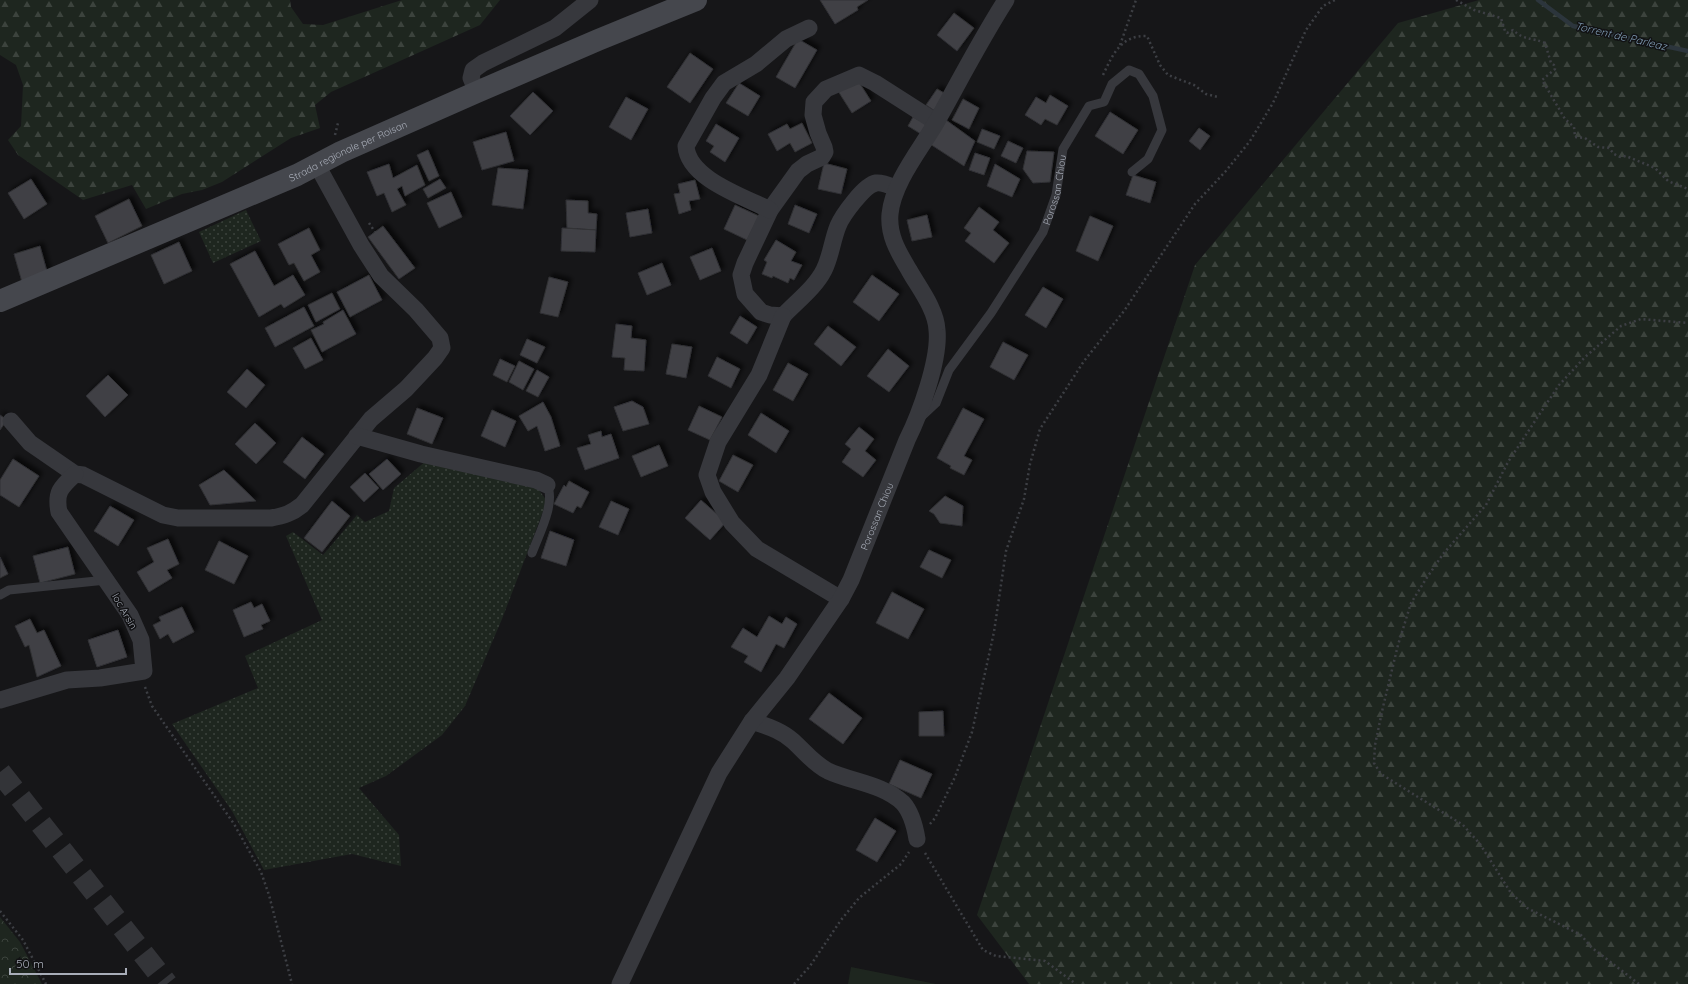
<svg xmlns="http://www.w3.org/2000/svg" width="1688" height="984" font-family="Quicksand,sans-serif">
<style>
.grass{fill:url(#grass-dots)}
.forest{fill:url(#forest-firs)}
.park{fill:url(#park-crowns)}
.pitch{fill:#1e261f}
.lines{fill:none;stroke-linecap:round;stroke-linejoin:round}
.stream{stroke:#2c353c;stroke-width:4.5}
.building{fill:#404145;stroke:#303034;filter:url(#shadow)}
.highway-tunnel{stroke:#333438;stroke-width:22;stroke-dasharray:22 11;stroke-linecap:butt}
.path{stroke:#3d3f44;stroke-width:2.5;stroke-dasharray:2 3;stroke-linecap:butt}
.lane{stroke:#37383d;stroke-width:9}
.street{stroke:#37383d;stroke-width:17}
.secondary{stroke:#45474d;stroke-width:22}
.labels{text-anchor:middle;stroke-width:3;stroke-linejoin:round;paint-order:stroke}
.street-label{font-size:10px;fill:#a8adb8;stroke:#111113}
.water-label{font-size:11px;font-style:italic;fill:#7f9bb3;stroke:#111113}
</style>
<defs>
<pattern id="grass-dots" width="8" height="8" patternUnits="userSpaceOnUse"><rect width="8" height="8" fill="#1e261f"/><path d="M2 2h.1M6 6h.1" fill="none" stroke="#3c433d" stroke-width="1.8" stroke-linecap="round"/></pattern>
<pattern id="forest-firs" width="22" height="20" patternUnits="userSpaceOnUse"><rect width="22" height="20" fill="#1e261f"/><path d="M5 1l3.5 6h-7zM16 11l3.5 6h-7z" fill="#3c433d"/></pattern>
<pattern id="park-crowns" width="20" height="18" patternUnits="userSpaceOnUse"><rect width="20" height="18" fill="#1e261f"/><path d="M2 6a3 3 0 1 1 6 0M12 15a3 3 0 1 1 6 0" fill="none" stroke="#3c433d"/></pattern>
<filter id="shadow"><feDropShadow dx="3.5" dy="-3.5" stdDeviation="2" flood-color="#0009"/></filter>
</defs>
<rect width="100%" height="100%" fill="#161618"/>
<g class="grass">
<polygon points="246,210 261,241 213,263 199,232"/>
<polygon points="427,460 536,486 547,501 502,619 465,706 442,735 386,776 359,788 399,835 401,866 352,854 264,870 232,811 172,724 258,688 245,656 322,620 286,536 293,532 323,555 357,515 365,522 389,511 394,488"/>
</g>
<g class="forest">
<polygon points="0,0 290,0 291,7 303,24 323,25 402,0 500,0 480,25 331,92 315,105 320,128 291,138 222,182 202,190 182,194 146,209 132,185 83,200 18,155 8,140 21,126 23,85 16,65 0,55"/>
<polygon points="1479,0 1688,0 1688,984 1029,984 977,915 1195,265 1398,23"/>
</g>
<polygon class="park" points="0,917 20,942 42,984 0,984"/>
<polygon class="pitch" points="851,967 936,984 848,984"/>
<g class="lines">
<polyline class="stream" points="1538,0 1573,26 1688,51"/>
</g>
<g class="building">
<polygon points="820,0 868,0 857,7 858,10 835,24"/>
<polygon points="954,13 974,28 957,51 937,35"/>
<polygon points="798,39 817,50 795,88 776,77"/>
<polygon points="690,53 713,69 690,103 667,87"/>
<polygon points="857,79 871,101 852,113 838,91"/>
<polygon points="739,83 760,96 748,116 726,103"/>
<polygon points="937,89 946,94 935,111 926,105"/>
<polygon points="533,92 553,111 530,135 510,116"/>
<polygon points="1050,95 1068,106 1057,125 1045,119 1041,125 1025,115 1036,97 1046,103"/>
<polygon points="626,97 648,109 631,140 609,127"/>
<polygon points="963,99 979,108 969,129 952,120"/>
<polygon points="1110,112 1138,130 1123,154 1095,136"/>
<polygon points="913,117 926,124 921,134 908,126"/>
<polygon points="946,120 975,141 964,166 930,144"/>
<polygon points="802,123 812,143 795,152 790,143 777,151 768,134 787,124 790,129"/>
<polygon points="716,124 739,138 725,162 710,152 714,146 706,141"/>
<polygon points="1199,128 1210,136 1200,150 1189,141"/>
<polygon points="982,129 1000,136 994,149 977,142"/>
<polygon points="506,132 514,161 482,170 473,142"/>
<polygon points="1008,141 1023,148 1016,163 1001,156"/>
<polygon points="428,150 439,176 429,181 417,155"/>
<polygon points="1027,151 1054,152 1050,182 1033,183 1023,169"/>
<polygon points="975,153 990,158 984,175 969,170"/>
<polygon points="824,163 847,169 841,194 818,189"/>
<polygon points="389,164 393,178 417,165 425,185 405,196 402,186 397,189 406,205 392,212 384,193 377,196 367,172"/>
<polygon points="995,164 1020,179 1012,197 987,186"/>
<polygon points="498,168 528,170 523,209 492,205"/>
<polygon points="1133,175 1156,182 1150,203 1126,195"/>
<polygon points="31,179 47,204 24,219 8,193"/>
<polygon points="440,179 446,188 428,198 423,189"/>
<polygon points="695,180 700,199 689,201 691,210 679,214 674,194 680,193 678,184"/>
<polygon points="451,192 462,217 439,228 427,203"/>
<polygon points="129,199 142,226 108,243 95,216"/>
<polygon points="566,200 588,201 588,213 597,214 596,230 567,228"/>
<polygon points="735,205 759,216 747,240 724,229"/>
<polygon points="795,205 817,214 809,233 788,224"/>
<polygon points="979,207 999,222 993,230 1009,243 994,263 965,241 971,233 964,228"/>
<polygon points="648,209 652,233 630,237 626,213"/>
<polygon points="927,215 932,237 912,241 907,220"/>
<polygon points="1090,216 1113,226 1098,261 1076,251"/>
<polygon points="383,226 415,268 399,279 368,237"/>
<polygon points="309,228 320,250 311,255 320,272 304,281 294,263 289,265 278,244"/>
<polygon points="562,228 596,230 595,252 561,251"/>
<polygon points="776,240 796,252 791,261 802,265 794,280 790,278 788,283 773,276 772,278 762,274 767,262 764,260"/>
<polygon points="179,242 192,271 164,284 151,255"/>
<polygon points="40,246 48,275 22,282 14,254"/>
<polygon points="712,248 721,271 700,280 690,257"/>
<polygon points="255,251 274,286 293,275 305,295 284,308 281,304 259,317 230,264"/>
<polygon points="662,263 671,285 647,295 638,273"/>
<polygon points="369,275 382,300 350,317 337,292"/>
<polygon points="872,275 899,294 879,321 853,302"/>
<polygon points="549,277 568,282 558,317 540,313"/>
<polygon points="1043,287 1063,299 1046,328 1025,315"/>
<polygon points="332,293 340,309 316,322 308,305"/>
<polygon points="304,307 314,326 275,347 265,328"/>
<polygon points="343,310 356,334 322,352 311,330 324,324 323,322"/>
<polygon points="740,316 757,327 747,344 730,333"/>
<polygon points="616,324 632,326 631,338 646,340 644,371 624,370 625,358 612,357"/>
<polygon points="828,326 856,347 841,366 814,344"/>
<polygon points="311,338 323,360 305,369 293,348"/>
<polygon points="527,339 545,347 537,363 520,355"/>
<polygon points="1003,342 1028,355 1014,380 990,367"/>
<polygon points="672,344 692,347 686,378 666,374"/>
<polygon points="888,349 909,366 889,392 867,376"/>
<polygon points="717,357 740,369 731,388 708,376"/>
<polygon points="500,359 515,366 507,382 493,375"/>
<polygon points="519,361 534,369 523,390 509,382"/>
<polygon points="788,363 808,374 793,401 773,390"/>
<polygon points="247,369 265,385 246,408 227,392"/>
<polygon points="537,370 549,377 538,397 526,391"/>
<polygon points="108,375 128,395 105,417 86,396"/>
<polygon points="632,401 643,407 649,424 623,431 614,407"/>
<polygon points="543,402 551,417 560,446 545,451 537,426 528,431 519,416"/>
<polygon points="699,406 722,417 710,440 688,430"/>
<polygon points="417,408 443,418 432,444 407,434"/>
<polygon points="963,408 984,419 964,456 972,460 964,475 950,468 951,466 937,458"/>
<polygon points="492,410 516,421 505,447 481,436"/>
<polygon points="761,413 789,431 776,453 748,435"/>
<polygon points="0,415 7,420 0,430"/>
<polygon points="255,423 276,443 256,464 235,444"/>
<polygon points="859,427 874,439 865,451 876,460 863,477 842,462 851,449 845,444"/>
<polygon points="601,431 602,437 611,434 619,458 585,470 577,448 591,444 588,435"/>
<polygon points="302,437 324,454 305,479 283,462"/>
<polygon points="659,445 668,466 641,477 632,456"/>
<polygon points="733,455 753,465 738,492 719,481"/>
<polygon points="13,459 39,476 19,507 0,495 0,480"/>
<polygon points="387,459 401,474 383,490 369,474"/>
<polygon points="224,470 256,501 210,505 199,485"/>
<polygon points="365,473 379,488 364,502 350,487"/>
<polygon points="569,481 589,492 581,508 577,506 573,513 554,504 564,485 566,487"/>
<polygon points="945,496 963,506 962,526 940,523 934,514 929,511"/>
<polygon points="701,500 726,522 710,540 685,518"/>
<polygon points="332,501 350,516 322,552 304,538"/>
<polygon points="611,501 629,509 618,535 599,527"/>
<polygon points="110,506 134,520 118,546 94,531"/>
<polygon points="550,531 574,540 566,566 541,558"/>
<polygon points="168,539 179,564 167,570 172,578 149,592 137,572 154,562 147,548"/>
<polygon points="219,541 248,556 234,584 205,570"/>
<polygon points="68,547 75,574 40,583 33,556"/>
<polygon points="929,550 951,560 942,578 920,567"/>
<polygon points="0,557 8,574 0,578"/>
<polygon points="892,592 924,609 908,639 876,623"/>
<polygon points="251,602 254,608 262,604 270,621 261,625 263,629 244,637 233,610"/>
<polygon points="182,607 194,632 173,643 168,634 160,639 153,625 161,621 159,617"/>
<polygon points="769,616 782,624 786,617 797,624 784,648 776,644 761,672 744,662 748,656 731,647 743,628 757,637"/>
<polygon points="30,619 37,633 44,630 61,666 37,677 29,645 25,647 15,626"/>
<polygon points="118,630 127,657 97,667 88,640"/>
<polygon points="829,693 862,718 843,744 809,719"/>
<polygon points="943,711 944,736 919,736 919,712"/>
<polygon points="900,760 932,774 921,798 889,784"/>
<polygon points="875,818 896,831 877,862 856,850"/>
</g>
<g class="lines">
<polyline class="highway-tunnel" points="0,772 167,984"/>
<g class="path">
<path d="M1456,0L1474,10L1501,18L1505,31L1507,33L1513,30C1525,41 1531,37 1545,43L1551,63L1554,65L1555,69L1542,80L1565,119L1574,127L1575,137L1585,138L1598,147L1609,148L1614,154L1620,157L1626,156L1655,168L1668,181L1688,189"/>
<polyline points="1120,45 1136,0"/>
<path d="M1103,75C1113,54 1121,35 1147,36L1160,65L1168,75L1194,85L1206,94L1218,97"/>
<polyline points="335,135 338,123"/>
<polyline points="369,223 375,232"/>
<polyline points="145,687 152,706 234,824 261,872 269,895 292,984"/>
<polyline points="930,824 935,818 955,777 972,732 994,632 1006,551 1024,499 1030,464 1040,429 1084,361 1124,311 1195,204 1225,172 1250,141 1273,103 1306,30 1323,6 1335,0"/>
<polyline points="925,853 983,950 996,956 1045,961 1076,984"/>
<polyline points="0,911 23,940 46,984"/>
<polyline points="794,984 810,966 841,920 859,898 901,864 909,852"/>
<polyline points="1639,984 1591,947 1581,935 1527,908 1511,893 1480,844 1463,825 1381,774 1374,763 1375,745 1383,707 1398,645 1411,603 1426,579 1443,554 1486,505 1508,462 1539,415 1559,385 1585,357 1621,326 1641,319 1688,323"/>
</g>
<g class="lane">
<path id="s1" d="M921,417L936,403L949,370L991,313L1043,232L1056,195L1063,149L1089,106L1104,102L1112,84L1129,70L1139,74L1153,96L1162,130L1148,159L1132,172"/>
<path d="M532,553C539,534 556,503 547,485"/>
<polyline points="0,595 9,590 106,580"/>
</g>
<g class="street">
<polyline points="477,92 471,78 473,70 483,63 555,28 590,0"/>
<path d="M896,188C891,186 882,182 876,183C864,185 842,216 838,226C832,241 831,256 824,270C815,288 796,302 783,316L770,315L761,312L745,294L741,275L745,263L770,210L798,171L807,164L822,157L825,152L824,147L818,133L813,115L814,102L826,89L859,75L875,83L936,122"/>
<path d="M770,210C745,197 688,179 686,146L713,98L724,83L756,64L786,39L809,28"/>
<polyline points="783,316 759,375 718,442 707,475 713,492 732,523 757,549 841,599"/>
<path d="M11,421L30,443L75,474L83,475L163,515L178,518H271C284,516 292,513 302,505L371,419L406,389L435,358L442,348L440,338L416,310L381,276L361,245L317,165"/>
<polyline points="357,436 421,454 536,480 547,485"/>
<path d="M0,700L67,680L100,678L144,671L141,640L130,615L59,512C55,492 61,487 75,474"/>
<path d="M752,721C766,726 781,730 793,741C804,751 814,764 828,771C852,782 883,784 903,803C912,813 915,827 917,839"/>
<path id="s2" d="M620,984L719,773L752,721L787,678L841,599L851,580L907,440C920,414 940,359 937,330C936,309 919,288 909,270C899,253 888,236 890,214C893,182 921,149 937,121C960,80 981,39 1006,0"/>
</g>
<path class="secondary" id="s3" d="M0,301L297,175L341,152L477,92L598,40L696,0"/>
</g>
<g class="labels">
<g class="street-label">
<text dy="4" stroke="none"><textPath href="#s3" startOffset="379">Strada regionale per Roisan</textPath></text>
<text dy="4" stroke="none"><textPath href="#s1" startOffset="267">Porossan Chiou</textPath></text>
<text dy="4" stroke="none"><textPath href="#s2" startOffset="536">Porossan Chiou</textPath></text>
<text transform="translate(125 611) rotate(60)" y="4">loc Arsin</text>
</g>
<g class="water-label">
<text transform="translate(1621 36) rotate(13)" y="4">Torrent de Parleaz</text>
</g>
</g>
<path d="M10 968v6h116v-6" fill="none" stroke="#a8adb8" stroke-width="2"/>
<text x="16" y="968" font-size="12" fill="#a8adb8" stroke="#111113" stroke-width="3" paint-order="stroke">50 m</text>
</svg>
